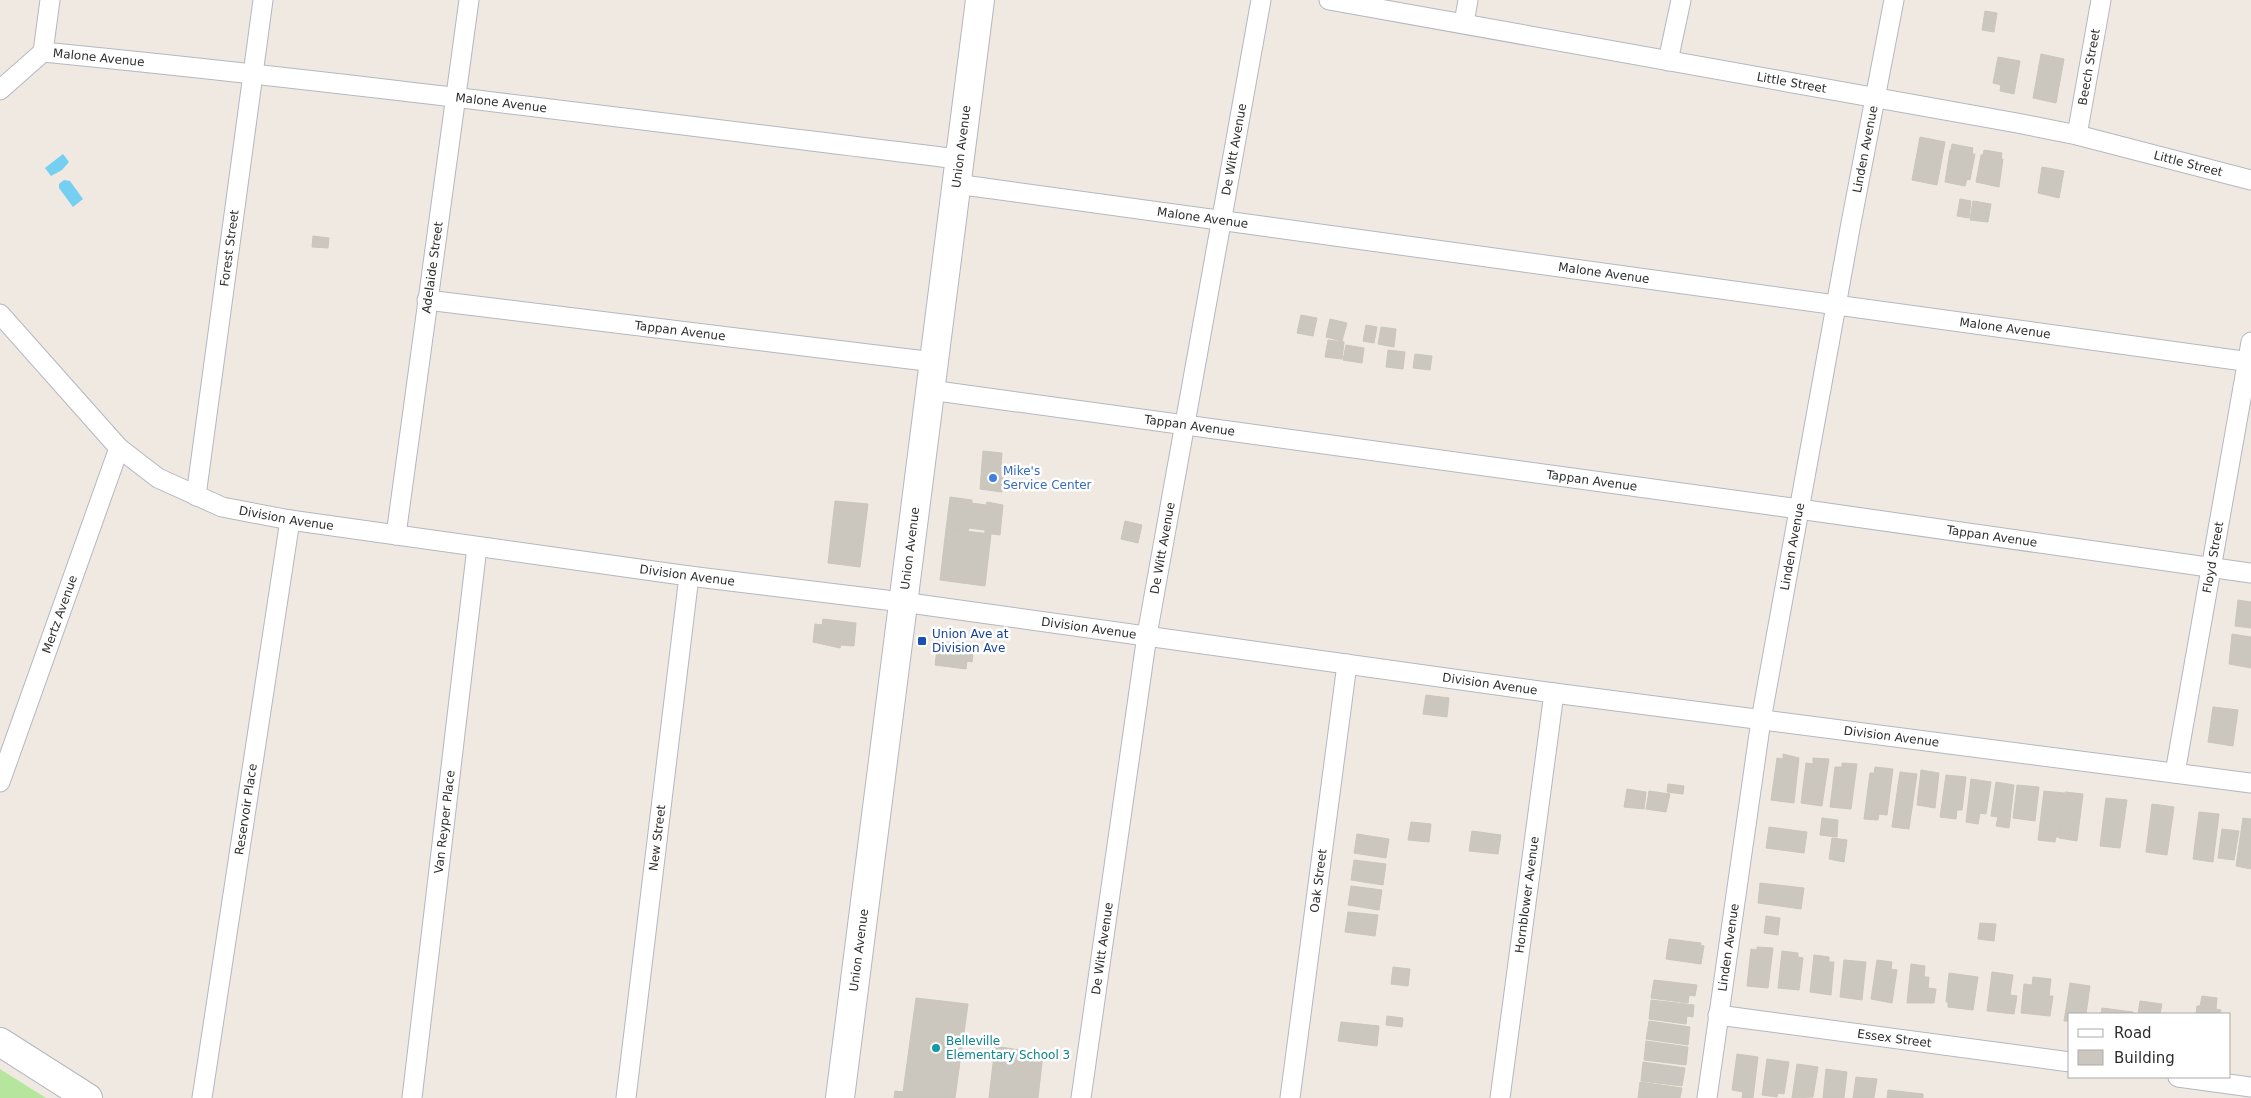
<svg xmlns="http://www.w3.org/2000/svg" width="2251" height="1098" font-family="'DejaVu Sans',sans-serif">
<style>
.green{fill:#b6e59e}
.water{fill:#75cff0}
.building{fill:#cbc7bf;stroke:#cbc5ba}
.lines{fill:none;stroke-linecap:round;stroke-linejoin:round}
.street-casing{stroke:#b4b7c1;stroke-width:21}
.secondary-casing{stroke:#b4b7c1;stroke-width:30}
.street{stroke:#fff;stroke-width:19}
.secondary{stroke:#fff;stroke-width:28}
.shop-dot{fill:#3f7fe0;stroke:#fff;stroke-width:2}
.transit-dot{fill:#1a4fb4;stroke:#fff;stroke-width:2}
.culture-dot{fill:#0f9aa8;stroke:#fff;stroke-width:2}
.labels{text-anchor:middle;stroke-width:5;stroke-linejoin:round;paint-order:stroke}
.street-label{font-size:12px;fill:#2e2e2e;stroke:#fff}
.shop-label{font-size:12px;fill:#366cbe;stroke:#fff;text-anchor:start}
.transit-label{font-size:12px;fill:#164399;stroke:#fff;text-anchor:start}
.culture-label{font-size:12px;fill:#0d838f;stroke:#fff;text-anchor:start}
</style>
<rect width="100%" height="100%" fill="#efe9e1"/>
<polygon class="green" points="0,1069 3,1071 46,1098 0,1098"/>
<g class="water">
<polygon points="63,154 69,162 62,170 51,176 45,168"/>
<polygon points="64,180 70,181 83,199 73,207 59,188 59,184"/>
</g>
<g class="building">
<polygon points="1985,11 1997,13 1994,32 1982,30"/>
<polygon points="2041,54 2064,59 2056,103 2033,98"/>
<polygon points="1998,57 2020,61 2014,94 2000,91 2001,85 1993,83"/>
<polygon points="1920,137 1945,142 1937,185 1912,180"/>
<polygon points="1952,144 1973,148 1972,154 1975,154 1970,180 1967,179 1965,186 1945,182 1950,150 1951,150"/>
<polygon points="1984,150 2002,153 2001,159 2003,159 1999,187 1976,182 1981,155 1983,155"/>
<polygon points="2042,167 2064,171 2059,198 2038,193"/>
<polygon points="1960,199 1971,201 1969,218 1957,216"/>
<polygon points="1973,201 1991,204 1988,222 1970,220"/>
<polygon points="313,236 329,238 328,248 312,247"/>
<polygon points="1301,315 1317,318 1313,336 1297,333"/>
<polygon points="1330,319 1347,323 1342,341 1326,337"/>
<polygon points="1366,325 1377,327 1374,343 1363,341"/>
<polygon points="1381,327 1396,329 1394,347 1378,344"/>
<polygon points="1328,340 1344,342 1342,359 1325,357"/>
<polygon points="1346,345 1364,348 1362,363 1343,360"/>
<polygon points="1388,350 1405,352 1403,369 1386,367"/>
<polygon points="1415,354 1432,356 1430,370 1413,368"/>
<polygon points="983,451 1002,453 1001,467 1005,467 1002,492 980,489"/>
<polygon points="950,497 972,500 972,503 986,505 987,502 1003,505 1000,535 985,533 985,530 969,528 968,531 946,529"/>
<polygon points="835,501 868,504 860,567 828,563"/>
<polygon points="1125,521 1142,525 1138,543 1121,539"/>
<polygon points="946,529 991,534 985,586 940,580"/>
<polygon points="2238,600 2251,602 2251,628 2235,626"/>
<polygon points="823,619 856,623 854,646 841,645 840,648 813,642 815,624 822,625"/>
<polygon points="2232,634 2251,637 2251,668 2229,664"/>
<polygon points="938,642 974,647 972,662 967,661 966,669 935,665"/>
<polygon points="1426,695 1449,698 1447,717 1423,714"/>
<polygon points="2213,707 2238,710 2233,746 2208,742"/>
<polygon points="1783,754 1799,758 1794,803 1771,800 1777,758 1783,759"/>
<polygon points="1813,758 1829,759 1822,806 1801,803 1806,763 1813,764"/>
<polygon points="1842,763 1857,764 1851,809 1830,807 1835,767 1842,767"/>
<polygon points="1875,767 1893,769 1887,815 1879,814 1878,820 1864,819 1870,773 1874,773"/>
<polygon points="1921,770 1939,773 1935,808 1917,805"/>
<polygon points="1900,772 1917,774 1909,829 1892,827"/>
<polygon points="1946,775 1966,777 1962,810 1957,810 1956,819 1940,817"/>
<polygon points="1971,779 1991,782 1986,814 1980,813 1978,824 1966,822"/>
<polygon points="1996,782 2014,785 2009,828 1996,826 1998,817 1991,816"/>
<polygon points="1668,784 1684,786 1683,794 1667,792"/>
<polygon points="2017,785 2039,787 2035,821 2013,818"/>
<polygon points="1627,789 1646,792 1644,809 1624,807"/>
<polygon points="1649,791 1670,794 1666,812 1646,809"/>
<polygon points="2044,791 2064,793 2059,837 2056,837 2055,842 2038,840"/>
<polygon points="2065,792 2083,794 2077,841 2059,838"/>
<polygon points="2106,798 2127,800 2120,848 2100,846"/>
<polygon points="2152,804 2174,807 2167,855 2146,852"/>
<polygon points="2199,812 2219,814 2213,862 2193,859"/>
<polygon points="1822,818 1838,820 1837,837 1820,835"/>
<polygon points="2243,818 2251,819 2251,869 2236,866"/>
<polygon points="1411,822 1431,824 1429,842 1408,840"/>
<polygon points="1769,827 1807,832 1804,853 1766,848"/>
<polygon points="2222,829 2239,831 2234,860 2218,858"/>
<polygon points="1472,831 1501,835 1498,854 1469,851"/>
<polygon points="1357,834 1389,839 1386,858 1354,853"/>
<polygon points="1832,838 1847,840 1844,862 1829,859"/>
<polygon points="1354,860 1386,864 1383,885 1351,880"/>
<polygon points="1760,883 1804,888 1801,909 1758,903"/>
<polygon points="1351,886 1382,890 1379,910 1348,905"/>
<polygon points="1348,912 1378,915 1375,936 1345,932"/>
<polygon points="1766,916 1780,918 1778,935 1764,933"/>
<polygon points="1980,923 1996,924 1994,941 1978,939"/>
<polygon points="1669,939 1701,943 1700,945 1704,946 1701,964 1666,959"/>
<polygon points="1757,947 1773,948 1768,988 1747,986 1751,949 1757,950"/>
<polygon points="1782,951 1798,953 1798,957 1803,958 1799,990 1778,988"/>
<polygon points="1814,955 1829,957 1829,962 1834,962 1831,995 1810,992"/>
<polygon points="1844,960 1866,962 1862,1000 1840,997"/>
<polygon points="1877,960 1892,962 1891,969 1897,970 1892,1003 1871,999"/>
<polygon points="1911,964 1925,966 1924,977 1929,977 1928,988 1936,989 1934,1003 1907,1003"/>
<polygon points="1393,967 1410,969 1408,986 1391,984"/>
<polygon points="1992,972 2013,975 2010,995 2017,996 2014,1014 1987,1011"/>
<polygon points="1949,973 1978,977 1973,1010 1948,1007 1948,1002 1946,1002"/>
<polygon points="2033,977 2051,979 2049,996 2053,996 2050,1016 2021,1013 2024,984 2032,985"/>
<polygon points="1654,980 1697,985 1695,996 1689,995 1688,1003 1651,998"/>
<polygon points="2070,983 2090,986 2086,1014 2070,1014 2070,1021 2064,1021"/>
<polygon points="2202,996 2217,998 2216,1009 2221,1010 2220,1014 2196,1014 2197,1006 2200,1006"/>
<polygon points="916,998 968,1004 955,1098 894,1098 895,1091 903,1092"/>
<polygon points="1651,1000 1694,1005 1693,1017 1687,1016 1686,1024 1649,1019"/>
<polygon points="2140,1001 2162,1004 2160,1014 2138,1014"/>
<polygon points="2102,1008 2133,1012 2133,1014 2101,1014"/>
<polygon points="1387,1016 1403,1018 1402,1027 1386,1025"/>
<polygon points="1649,1021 1690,1027 1688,1045 1646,1039"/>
<polygon points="1341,1022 1379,1026 1377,1046 1338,1041"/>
<polygon points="1646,1041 1688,1047 1686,1065 1644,1060"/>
<polygon points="995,1046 1043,1054 1038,1098 989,1098"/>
<polygon points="1737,1054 1758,1057 1753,1098 1742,1098 1743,1092 1732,1090"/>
<polygon points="1767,1059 1789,1062 1784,1094 1778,1093 1777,1097 1762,1095"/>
<polygon points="1643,1062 1685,1068 1682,1086 1641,1081"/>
<polygon points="1797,1064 1818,1067 1813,1097 1792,1098"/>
<polygon points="1826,1069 1847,1072 1844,1098 1823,1098"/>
<polygon points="1856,1077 1877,1079 1874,1098 1853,1098"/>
<polygon points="1640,1082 1682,1088 1680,1098 1638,1098"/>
<polygon points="1888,1090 1923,1094 1923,1098 1887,1098"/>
</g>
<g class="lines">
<g class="street-casing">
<g id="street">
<path id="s1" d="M1329,0L2017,123L2077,135L2251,180"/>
<polyline points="1464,23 1468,0"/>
<path id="s2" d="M43,52C349,82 654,122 959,159"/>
<polyline points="1668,61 1681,0"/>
<polyline points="0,90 43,52 50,0"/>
<path id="s3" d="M2077,135L2101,0"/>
<path id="s4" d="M956,184L2251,362"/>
<path id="s5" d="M427,300L934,362"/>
<path id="s6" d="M0,314L119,448L158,478L222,507L290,520L689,576L902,602L1554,693L2251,783"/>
<path id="s7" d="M930,390L1799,509L2251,573"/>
<path id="s8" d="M196,496L263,0"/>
<path id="s9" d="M396,535L469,0"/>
<path id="s10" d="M2175,773L2251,342"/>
<path id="s11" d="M0,782L119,448"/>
<path id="s12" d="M1718,1015L2070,1062"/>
<polyline points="2178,1077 2251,1087"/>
<path id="s13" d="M202,1098L290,520"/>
<path id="s14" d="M412,1098L477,547"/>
<path id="s15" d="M626,1098L689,576"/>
<path id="s16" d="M1081,1098L1147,635L1261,0"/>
<path id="s17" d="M1290,1098L1347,664"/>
<path id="s18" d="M1500,1098L1554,693"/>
<path id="s19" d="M1707,1098L1761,720L1851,223L1894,0"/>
</g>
</g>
<g class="secondary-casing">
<g id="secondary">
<polyline points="0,1042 88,1098"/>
<path id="s20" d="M840,1098L980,0"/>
</g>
</g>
<use href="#street" class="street"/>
<use href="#secondary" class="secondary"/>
</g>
<circle class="shop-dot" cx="993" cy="478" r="5"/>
<rect class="transit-dot" x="917" y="636" width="10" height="10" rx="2.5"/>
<circle class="culture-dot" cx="936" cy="1048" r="5"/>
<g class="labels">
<g class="street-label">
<text dy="4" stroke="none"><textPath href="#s2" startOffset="56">Malone Avenue</textPath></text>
<text dy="4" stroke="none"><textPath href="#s3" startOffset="69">Beech Street</textPath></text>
<text dy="4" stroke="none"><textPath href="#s1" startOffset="470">Little Street</textPath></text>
<text dy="4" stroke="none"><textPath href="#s2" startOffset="461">Malone Avenue</textPath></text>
<text dy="4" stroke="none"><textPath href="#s20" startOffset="959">Union Avenue</textPath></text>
<text dy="4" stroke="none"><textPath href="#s16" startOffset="961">De Witt Avenue</textPath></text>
<text dy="4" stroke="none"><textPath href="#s19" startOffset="962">Linden Avenue</textPath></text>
<text dy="4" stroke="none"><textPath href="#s1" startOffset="875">Little Street</textPath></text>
<text dy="4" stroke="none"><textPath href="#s4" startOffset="249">Malone Avenue</textPath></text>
<text dy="4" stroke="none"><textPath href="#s8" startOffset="250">Forest Street</textPath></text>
<text dy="4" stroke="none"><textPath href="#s9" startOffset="270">Adelaide Street</textPath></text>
<text dy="4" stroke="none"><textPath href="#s4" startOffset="654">Malone Avenue</textPath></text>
<text dy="4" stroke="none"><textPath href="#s4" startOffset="1059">Malone Avenue</textPath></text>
<text dy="4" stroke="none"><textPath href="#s5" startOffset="255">Tappan Avenue</textPath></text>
<text dy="4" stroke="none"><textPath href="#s7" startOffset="262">Tappan Avenue</textPath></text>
<text dy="4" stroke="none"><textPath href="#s7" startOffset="668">Tappan Avenue</textPath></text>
<text dy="4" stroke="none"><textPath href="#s6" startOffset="364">Division Avenue</textPath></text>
<text dy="4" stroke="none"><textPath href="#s7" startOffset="1072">Tappan Avenue</textPath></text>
<text dy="4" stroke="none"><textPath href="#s16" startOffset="556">De Witt Avenue</textPath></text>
<text dy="4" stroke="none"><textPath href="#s19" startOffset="558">Linden Avenue</textPath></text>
<text dy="4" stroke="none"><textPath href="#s20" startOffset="554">Union Avenue</textPath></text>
<text dy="4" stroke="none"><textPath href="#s10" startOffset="219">Floyd Street</textPath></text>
<text dy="4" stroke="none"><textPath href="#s6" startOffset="769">Division Avenue</textPath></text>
<text dy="4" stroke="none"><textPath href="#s11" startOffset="178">Mertz Avenue</textPath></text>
<text dy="4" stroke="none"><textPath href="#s6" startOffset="1174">Division Avenue</textPath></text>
<text dy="4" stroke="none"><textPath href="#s6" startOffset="1579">Division Avenue</textPath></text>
<text dy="4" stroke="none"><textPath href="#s6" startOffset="1984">Division Avenue</textPath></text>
<text dy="4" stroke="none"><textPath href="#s13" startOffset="292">Reservoir Place</textPath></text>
<text dy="4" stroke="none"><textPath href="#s14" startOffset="278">Van Reyper Place</textPath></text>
<text dy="4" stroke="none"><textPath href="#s15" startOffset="262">New Street</textPath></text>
<text dy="4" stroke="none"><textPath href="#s17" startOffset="219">Oak Street</textPath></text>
<text dy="4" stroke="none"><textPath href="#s18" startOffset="205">Hornblower Avenue</textPath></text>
<text dy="4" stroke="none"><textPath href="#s19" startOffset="152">Linden Avenue</textPath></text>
<text dy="4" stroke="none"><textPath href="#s16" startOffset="151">De Witt Avenue</textPath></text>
<text dy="4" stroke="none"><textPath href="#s20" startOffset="149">Union Avenue</textPath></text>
<text dy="4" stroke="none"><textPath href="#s12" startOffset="178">Essex Street</textPath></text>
</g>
<g class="shop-label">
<text x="1003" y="475">Mike's<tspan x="1003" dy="14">Service Center</tspan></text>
</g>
<g class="transit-label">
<text x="932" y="638">Union Ave at<tspan x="932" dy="14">Division Ave</tspan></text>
</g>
<g class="culture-label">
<text x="946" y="1045">Belleville<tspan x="946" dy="14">Elementary School 3</tspan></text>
</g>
</g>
<rect x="2068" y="1013" width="162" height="65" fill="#ffffff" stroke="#ababab"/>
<rect x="2078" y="1029" width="25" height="8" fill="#ffffff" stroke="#ababab"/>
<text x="2114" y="1038" font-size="15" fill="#2e2e2e">Road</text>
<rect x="2078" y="1050" width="25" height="15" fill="#cbc7bf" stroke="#ababab"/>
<text x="2114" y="1063" font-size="15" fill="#2e2e2e">Building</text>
</svg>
